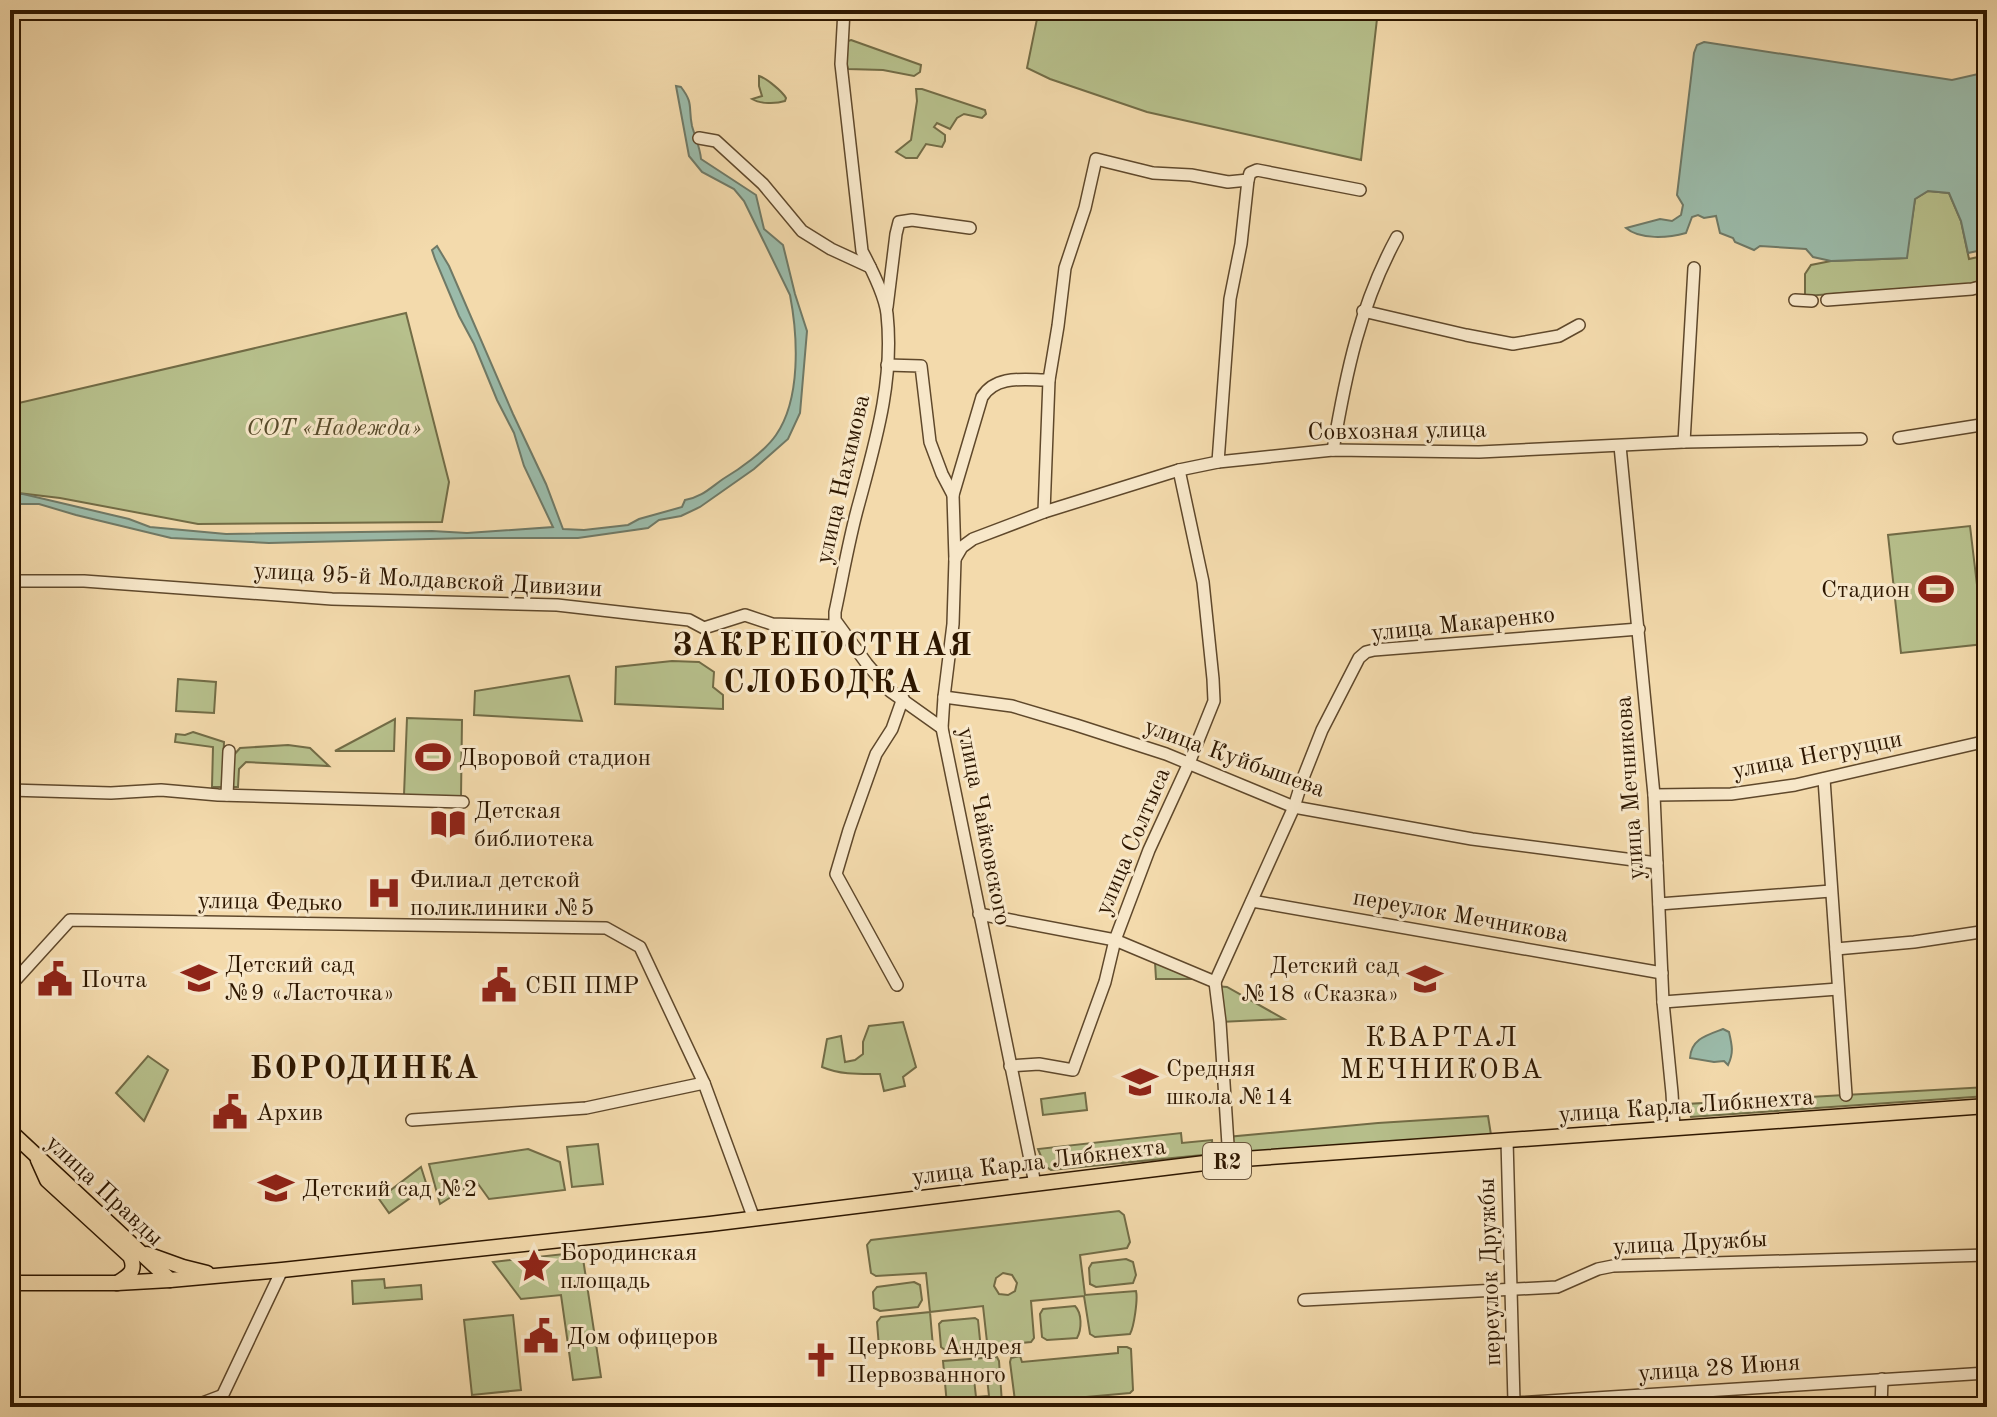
<svg xmlns="http://www.w3.org/2000/svg" width="1997" height="1417" font-family="'Old Standard TT',serif">
<style>
.green{fill:#b7c08c;stroke:#726c46;stroke-width:2;fill-rule:evenodd}
.water{fill:#9bbbaa;stroke:#6f7966;stroke-width:2}
.lines{fill:none;stroke-linecap:round;stroke-linejoin:round}
.minor-casing{stroke:#5f482b;stroke-width:14}
.major-casing{stroke:#2e1700;stroke-width:17}
.minor{stroke:#f7e7c9;stroke-width:11}
.major{stroke:#f3daac;stroke-width:14}
.labels{text-anchor:middle;stroke-width:6;stroke-linejoin:round;paint-order:stroke}
.shield{fill:#f7e7c9;stroke:#6a553c;stroke-width:2}
.shield-label{font-size:22px;font-weight:bold;fill:#2e1700}
.park-label{font-size:24px;font-style:italic;fill:#574a2a;stroke:#f7e7c9}
.street-label{font-size:24px;fill:#2e1700;stroke:#f7e7c9}
.poi-label{font-size:24px;fill:#2e1700;stroke:#f7e7c9;text-anchor:start}
.quarter-label{font-size:28px;letter-spacing:2px;fill:#2e1700;stroke:#f7e7c9}
.district-label{font-size:32px;font-weight:bold;letter-spacing:2px;fill:#2e1700;stroke:#f7e7c9}
</style>
<rect width="100%" height="100%" fill="#f3daac"/>
<filter id="stains"><feTurbulence type="fractalNoise" baseFrequency=".0025" numOctaves="4"/><feColorMatrix values="0 0 0 0 .2 0 0 0 0 .09 0 0 0 0 .02 0 0 0 .5 -.17"/></filter>
<radialGradient id="worn" r=".72"><stop offset=".6" stop-color="#630" stop-opacity="0"/><stop offset="1" stop-color="#630" stop-opacity=".3"/></radialGradient>
<g class="green">
<polygon points="1032,10 1378,10 1361,160 1147,112 1050,79 1027,68 1037,19"/>
<polygon points="851,40 921,65 920,72 914,76 883,70 848,69 846,62 848,41"/>
<path d="M759,76C766,78 782,91 786,98L785,101C776,104 760,104 752,99L762,96L759,86Z"/>
<polygon points="916,89 922,89 985,110 986,114 982,118 964,114 957,118 950,129 937,123 934,127 945,135 945,141 942,147 926,144 917,158 906,158 896,152 911,140 917,101"/>
<polygon points="1928,191 1949,193 1961,221 1969,259 1987,255 1987,278 1970,284 1805,296 1805,274 1811,265 1831,261 1906,258 1915,199"/>
<polygon points="406,313 449,482 442,522 198,524 60,498 10,492 10,405"/>
<polygon points="1970,526 1984,644 1901,653 1888,535"/>
<polygon points="672,661 699,662 714,672 713,687 723,695 723,709 615,704 616,667"/>
<polygon points="569,676 582,721 474,715 475,691"/>
<polygon points="178,679 216,682 214,713 176,711"/>
<polygon points="407,718 462,720 461,797 404,795"/>
<polygon points="395,719 394,751 335,751"/>
<polygon points="193,732 224,742 222,787 212,787 213,747 175,742 176,734 185,735"/>
<polygon points="288,745 310,748 329,766 246,762 239,769 238,787 231,787 233,756 240,748"/>
<polygon points="1155,962 1199,979 1156,979"/>
<polygon points="1215,986 1227,987 1284,1019 1220,1022"/>
<path d="M903,1022L916,1067L903,1077L905,1086L884,1091L880,1074C860,1074 841,1075 822,1067L827,1039L841,1036L845,1062L855,1060L863,1054V1042L869,1026Z"/>
<polygon points="148,1056 168,1070 144,1121 116,1093"/>
<polygon points="1987,1087 1987,1096 1691,1117 1686,1104"/>
<polygon points="1085,1093 1087,1110 1043,1115 1041,1099"/>
<polygon points="1488,1116 1492,1141 1229,1160 1227,1137 1378,1123"/>
<polygon points="1181,1133 1182,1143 1212,1140 1213,1154 1051,1170 1045,1166 1038,1149"/>
<polygon points="598,1144 603,1184 572,1187 567,1147"/>
<polygon points="528,1149 560,1162 565,1190 489,1199 476,1181 440,1204 429,1164"/>
<polygon points="421,1167 427,1186 389,1213 379,1199"/>
<path d="M1119,1211L1124,1215L1130,1242L1127,1248L1080,1255L1085,1295L1136,1291C1138,1299 1134,1327 1130,1334L1095,1337L1090,1334L1084,1296L1031,1301L1034,1338L1031,1342L993,1346L987,1342L983,1306L930,1312L933,1347L930,1351L919,1352L915,1347L883,1351L879,1347L877,1322L881,1317L930,1312L926,1273L876,1276L871,1273L867,1245L871,1240ZM1003,1273L1012,1275L1017,1283L1015,1291L1008,1295L999,1294L994,1286L996,1278Z"/>
<polygon points="582,1252 601,1377 573,1380 561,1295 521,1299 493,1262"/>
<polygon points="1126,1259 1133,1262 1136,1275 1133,1283 1096,1287 1090,1284 1089,1268 1092,1263"/>
<polygon points="384,1279 385,1288 421,1285 422,1299 353,1304 352,1281"/>
<polygon points="914,1282 920,1285 922,1300 918,1307 880,1311 874,1308 873,1292 877,1287"/>
<path d="M1075,1306C1082,1313 1082,1329 1077,1338L1047,1340L1042,1337L1040,1314L1043,1309Z"/>
<polygon points="513,1315 521,1390 472,1395 464,1320"/>
<polygon points="975,1318 978,1320 980,1340 976,1347 945,1350 941,1347 939,1324 942,1321"/>
<polygon points="1118,1347 1127,1347 1131,1349 1133,1390 1130,1393 1020,1403 1015,1401 1010,1362 1011,1358 1020,1356 1022,1362 1118,1353"/>
<path d="M997,1357L999,1361L1002,1403L996,1407H990L989,1401L947,1405L943,1361ZM987,1378L989,1396L976,1397L974,1379Z"/>
</g>
<g class="water">
<path d="M1704,42L1952,80L1987,72V249L1968,253L1961,221L1949,193L1928,191L1915,199L1907,258L1831,261L1813,257L1806,249L1760,246L1754,250L1735,242L1733,238L1720,233L1716,216L1704,218L1698,215L1692,217L1686,233C1668,238 1640,240 1626,228L1660,219L1672,221L1681,215L1683,205L1677,195L1694,53L1697,45Z"/>
<path d="M676,86L681,87C694,104 688,107 692,126C695,137 700,147 701,159L756,195L764,229L783,245L795,294L807,331L800,413L788,439L754,469L700,507L681,516L659,520L648,528L578,538H470L269,543L171,538L76,515L39,504H10V494H23L129,519L150,527L226,534L432,531L467,533L553,527L524,466L514,433L497,400L474,344L459,316L435,259L432,250L437,246L449,266L513,414L546,484L563,529L584,530L628,525L639,519L682,507L685,500C702,497 710,488 723,479C740,469 765,451 776,435C801,399 798,337 790,295L744,201L734,189L702,172L689,156Z"/>
<path d="M1723,1029L1729,1032C1732,1045 1734,1053 1728,1065L1724,1061L1714,1062L1690,1058C1691,1039 1707,1035 1723,1029Z"/>
</g>
<g class="lines">
<g class="minor-casing">
<g id="minor">
<path d="M844,10L841,64L862,251C871,268 885,295 887,314C894,380 876,440 859,503C849,538 843,575 835,612V620L867,664L890,691L942,728"/>
<polyline points="699,138 716,141 763,184 802,231 831,249 870,267"/>
<polyline points="1795,300 1812,301"/>
<polyline points="1827,300 1972,289 1987,285"/>
<polyline points="887,307 896,234 899,222 912,220 970,228"/>
<polyline points="1363,311 1466,335 1513,344 1559,336 1579,325"/>
<polyline points="887,365 921,366 930,442 942,474 953,495 955,559 953,624 944,697 942,728 1035,1184"/>
<polyline points="1899,438 1987,424"/>
<polyline points="1684,442 1694,268"/>
<polyline points="1620,446 1654,795 1663,1002 1672,1093 1674,1128"/>
<path d="M1333,450C1346,373 1360,305 1397,237"/>
<polyline points="1218,462 1230,299 1241,244 1248,180"/>
<path d="M953,495L982,397C996,374 1026,380 1049,380"/>
<polyline points="1044,512 1049,380 1058,326 1065,268 1085,208 1096,159 1153,173 1191,175 1228,182 1248,180 1250,173 1257,170 1360,190"/>
<polyline points="955,559 962,547 973,539 1044,512 1179,470 1218,462 1333,450 1479,452 1684,442 1861,439"/>
<polyline points="10,581 84,581 332,599 557,605 689,620 704,628 745,615 772,624 838,626"/>
<polyline points="944,697 1012,706 1076,725 1166,754 1294,807 1472,839 1657,863"/>
<polyline points="1824,779 1846,1095"/>
<polyline points="10,790 111,793 161,790 218,795 463,802"/>
<polyline points="227,795 229,751"/>
<polyline points="1654,795 1731,794 1795,785 1987,741"/>
<polyline points="1252,901 1662,973"/>
<polyline points="1659,904 1831,891"/>
<polyline points="979,914 1115,940 1215,982"/>
<polyline points="1836,949 1914,942 1987,931"/>
<polyline points="1215,982 1294,807 1303,778 1322,730 1359,658 1366,652 1374,650 1639,629"/>
<polyline points="1215,982 1220,1022 1229,1160"/>
<polyline points="897,985 836,874 849,830 876,754 892,729 903,698"/>
<polyline points="10,986 70,920 606,928 640,947 704,1083 754,1219"/>
<polyline points="1663,1002 1838,989"/>
<polyline points="1010,1066 1039,1064 1073,1070 1105,982 1115,940 1149,850 1189,763 1214,701 1213,679 1203,582 1179,470"/>
<polyline points="412,1120 586,1108 704,1083"/>
<polyline points="1507,1140 1514,1402"/>
<polyline points="1304,1300 1557,1287 1598,1269 1613,1266 1987,1255"/>
<polyline points="192,1407 221,1396"/>
<polyline points="217,1407 282,1270"/>
<polyline points="1453,1407 1987,1373"/>
<polyline points="1881,1407 1882,1379"/>
</g>
</g>
<g class="major-casing">
<g id="major">
<polyline points="10,1131 170,1280"/>
<path d="M38,1160L47,1180L130,1256C137,1271 129,1276 117,1283"/>
<polyline points="147,1254 183,1267 207,1273"/>
<polyline points="10,1283 117,1283 170,1280 282,1270 710,1224 1229,1160 1987,1106"/>
</g>
</g>
<use href="#minor" class="minor"/>
<use href="#major" class="major"/>
</g>
<defs>
<g id="stadium-bare" transform="scale(2.76)"><path d="M0-5a6.5 5 0 1 0 0 10a6.5 5 0 1 0 0-10ZM-3.5-1.8h7v3.6h-7Z" fill="#8f2418" stroke="#f7e7c9" stroke-width="2.5" paint-order="stroke"/></g>
<g id="library-bare" transform="scale(2.76)"><path d="M-6-4Q-3-5.5-.7-3.5V5Q-3 3-6 4ZM6-4Q3-5.5 .7-3.5V5Q3 3 6 4Z" fill="#8f2418" stroke="#f7e7c9" stroke-width="2.5" paint-order="stroke"/></g>
<g id="hospital-bare" transform="scale(2.76)"><path d="M-5-5h3v3.5h4V-5h3V5h-3V1.5h-4V5h-3Z" fill="#8f2418" stroke="#f7e7c9" stroke-width="2.5" paint-order="stroke"/></g>
<g id="school-bare" transform="scale(2.76)"><path d="M0-5L7-2L0 1L-7-2ZM-4 1L0 2.5L4 1V4Q0 6-4 4Z" fill="#8f2418" stroke="#f7e7c9" stroke-width="2.5" paint-order="stroke"/></g>
<g id="civic-bare" transform="scale(2.76)"><path d="M-.6-6.5H3V-4.5H.6V-3L4-1V1h2V6H-6V1h2V-1L-.6-3ZM-1.2 2.5V6h2.4V2.5Z" fill="#8f2418" stroke="#f7e7c9" stroke-width="2.5" paint-order="stroke"/></g>
<g id="sight-bare" transform="scale(2.76)"><path d="M0-6L1.8-2.2L6-1.7L2.9 1.2L3.7 5.4L0 3.3L-3.7 5.4L-2.9 1.2L-6-1.7L-1.8-2.2Z" fill="#8f2418" stroke="#f7e7c9" stroke-width="2.5" paint-order="stroke"/></g>
<g id="church-bare" transform="scale(2.76)"><path d="M-1.2-6h2.4v3.5h3.3v2.4h-3.3V6h-2.4V-.1h-3.3v-2.4h3.3Z" fill="#8f2418" stroke="#f7e7c9" stroke-width="2.5" paint-order="stroke"/></g>
</defs>
<g fill-rule="evenodd">
<use href="#stadium-bare" x="1936" y="589"/>
<use href="#stadium-bare" x="433" y="757"/>
<use href="#library-bare" x="448" y="824"/>
<use href="#hospital-bare" x="384" y="893"/>
<use href="#school-bare" x="199" y="978"/>
<use href="#civic-bare" x="55" y="979"/>
<use href="#school-bare" x="1425" y="979"/>
<use href="#civic-bare" x="499" y="985"/>
<use href="#school-bare" x="1140" y="1082"/>
<use href="#civic-bare" x="230" y="1112"/>
<use href="#school-bare" x="276" y="1188"/>
<use href="#sight-bare" x="534" y="1266"/>
<use href="#civic-bare" x="541" y="1336"/>
<use href="#church-bare" x="821" y="1360"/>
</g>
<g class="labels">
<rect class="shield" x="1203" y="1143" width="48" height="36" rx="6"/>
<g class="shield-label">
<text x="1227" y="1169">R2</text>
</g>
<g class="park-label">
<text x="334" y="435">СОТ «Надежда»</text>
</g>
<g class="street-label">
<text transform="translate(1397 430) rotate(-1)" y="8">Совхозная улица</text>
<text transform="translate(842 479) rotate(-77)" y="8">улица Нахимова</text>
<text transform="translate(428 579) rotate(3)" y="8">улица 95-й Молдавской Дивизии</text>
<text transform="translate(1463 623) rotate(-6)" y="8">улица Макаренко</text>
<text transform="translate(1817 754) rotate(-11)" y="8">улица Негруцци</text>
<text transform="translate(1235 757) rotate(20)" y="8">улица Куйбышева</text>
<text transform="translate(1629 788) rotate(-94)" y="8">улица Мечникова</text>
<text transform="translate(985 826) rotate(79)" y="8">улица Чайковского</text>
<text transform="translate(1132 841) rotate(-67)" y="8">улица Солтыса</text>
<text transform="translate(270 901) rotate(1)" y="8">улица Федько</text>
<text transform="translate(1461 915) rotate(10)" y="8">переулок Мечникова</text>
<text transform="translate(1686 1105) rotate(-4)" y="8">улица Карла Либкнехта</text>
<text transform="translate(1039 1161) rotate(-7)" y="8">улица Карла Либкнехта</text>
<text transform="translate(105 1190) rotate(43)" y="8">улица Правды</text>
<text transform="translate(1690 1242) rotate(-3)" y="8">улица Дружбы</text>
<text transform="translate(1489 1272) rotate(-92)" y="8">переулок Дружбы</text>
<text transform="translate(1719 1367) rotate(-4)" y="8">улица 28 Июня</text>
</g>
<g class="poi-label">
<text x="1910" y="597" text-anchor="end">Стадион</text>
<text x="459" y="765">Дворовой стадион</text>
<text x="474" y="818">Детская<tspan x="474" dy="28">библиотека</tspan></text>
<text x="410" y="887">Филиал детской<tspan x="410" dy="28">поликлиники №5</tspan></text>
<text x="225" y="972">Детский сад<tspan x="225" dy="28">№9 «Ласточка»</tspan></text>
<text x="1399" y="973" text-anchor="end">Детский сад<tspan x="1399" dy="28">№18 «Сказка»</tspan></text>
<text x="81" y="987">Почта</text>
<text x="525" y="993">СБП ПМР</text>
<text x="1166" y="1076">Средняя<tspan x="1166" dy="28">школа №14</tspan></text>
<text x="256" y="1120">Архив</text>
<text x="302" y="1196">Детский сад №2</text>
<text x="560" y="1260">Бородинская<tspan x="560" dy="28">площадь</tspan></text>
<text x="567" y="1344">Дом офицеров</text>
<text x="847" y="1354">Церковь Андрея<tspan x="847" dy="28">Первозванного</tspan></text>
</g>
<g class="quarter-label">
<text x="1442" y="1046">КВАРТАЛ<tspan x="1442" dy="32">МЕЧНИКОВА</tspan></text>
</g>
<g class="district-label">
<text x="823" y="655">ЗАКРЕПОСТНАЯ<tspan x="823" dy="37">СЛОБОДКА</tspan></text>
<text x="365" y="1078">БОРОДИНКА</text>
</g>
</g>
<rect width="1997" height="1417" fill="none" stroke="#f3daac" stroke-width="40"/>
<rect x="12" y="12" width="1973" height="1393" fill="none" stroke="#2e1700" stroke-width="4"/>
<rect x="20" y="20" width="1957" height="1377" fill="none" stroke="#2e1700" stroke-width="2"/>
<rect width="100%" height="100%" filter="url(#stains)"/>
<rect width="100%" height="100%" fill="url(#worn)"/>
</svg>
